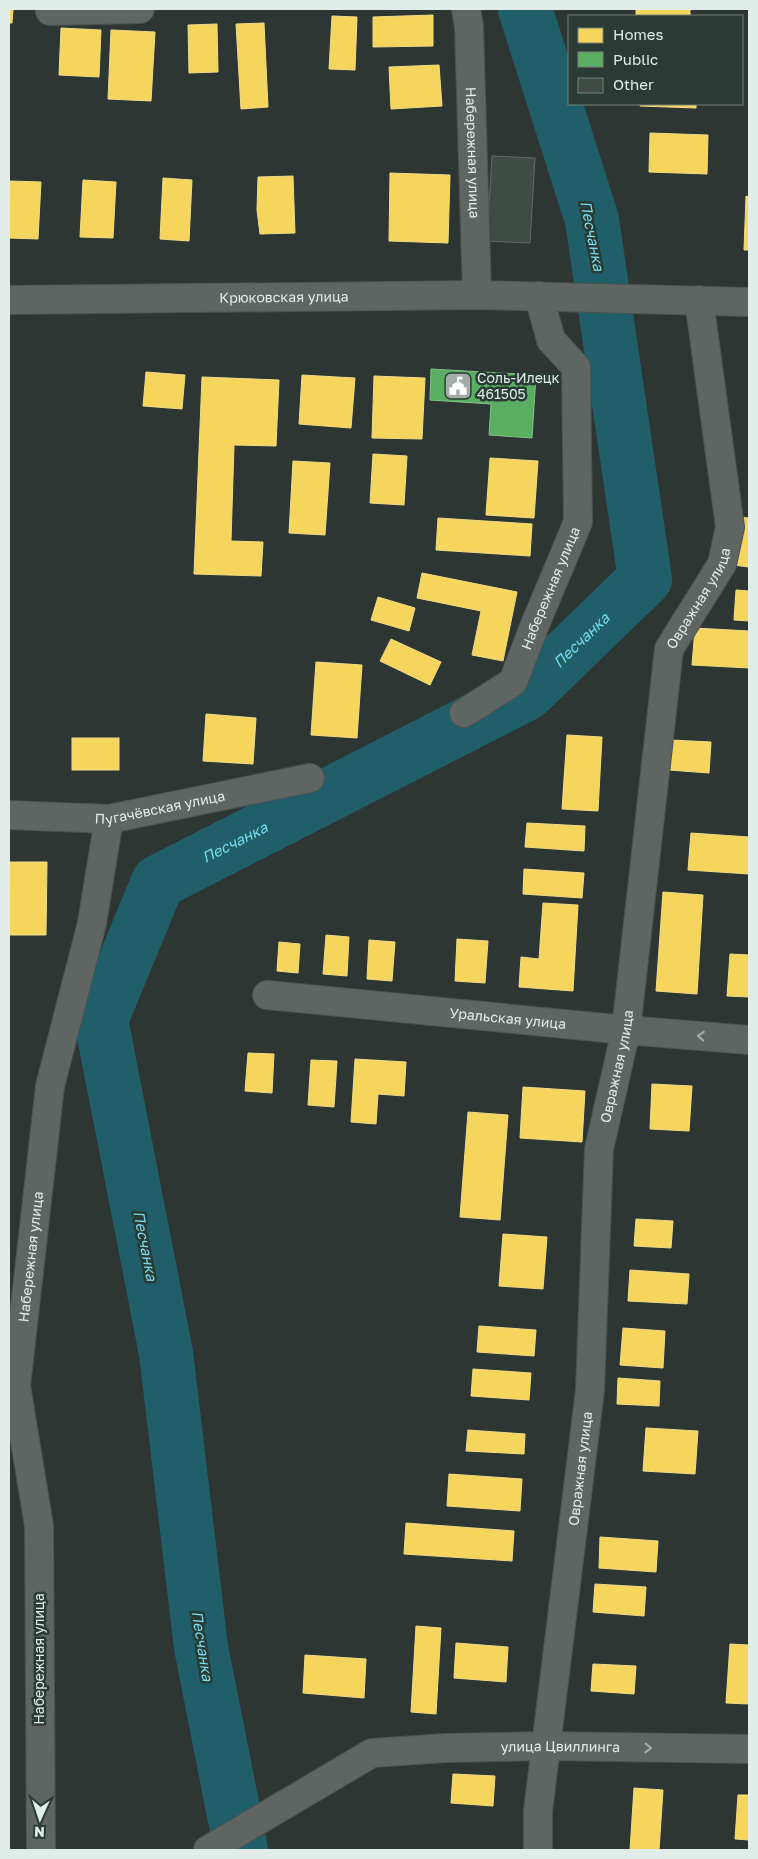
<svg xmlns="http://www.w3.org/2000/svg" width="758" height="1859" font-family="'Golos Text',sans-serif">
<style>
.homes{fill:#f6d55c;stroke:#f0dc86}
.public{fill:#5aae61;stroke:#83c18a}
.lines{fill:none;stroke-linecap:round;stroke-linejoin:round}
.river{stroke:#205f6a;stroke-width:54}
.building{fill:#404b44;stroke:#656b67}
.minor-casing{stroke:#4b5350;stroke-width:30}
.minor{stroke:#5f6563;stroke-width:28}
.oneway{stroke:#a7afac}
.labels{text-anchor:middle;stroke-width:5;stroke-linejoin:round;paint-order:stroke}
.street-label{font-size:14px;fill:#e2ece8;stroke:#2a3a34}
.poi-label{font-size:14px;fill:#e2ece8;stroke:#2a3a34;text-anchor:start}
.water-label{font-size:15px;font-style:italic;fill:#77dcef;stroke:#2a3a34}
</style>
<rect width="100%" height="100%" fill="#2e3633"/>
<g class="homes">
<polygon points="9,9 13,9 12,23 9,23"/>
<rect x="636" y="9" width="54" height="7"/>
<polygon points="433,15 433,46 373,47 373,17"/>
<polygon points="332,16 357,17 355,70 329,69"/>
<polygon points="264,23 268,107 241,109 236,24"/>
<polygon points="217,24 218,72 189,73 188,25"/>
<polygon points="61,28 101,30 99,77 59,75"/>
<polygon points="111,30 155,32 151,101 108,99"/>
<polygon points="439,65 442,106 391,109 389,67"/>
<polygon points="640,104 696,104 696,108 640,106"/>
<polygon points="650,133 708,135 707,174 649,172"/>
<polygon points="390,173 450,175 448,243 389,241"/>
<polygon points="293,176 295,233 260,234 257,210 258,177"/>
<polygon points="163,178 192,180 189,241 160,239"/>
<polygon points="83,180 116,182 113,238 80,237"/>
<polygon points="10,181 41,182 38,239 9,238"/>
<polygon points="746,196 749,197 749,250 744,250"/>
<polygon points="146,372 185,375 182,409 143,406"/>
<polygon points="302,375 355,378 351,428 299,424"/>
<polygon points="374,376 425,378 422,439 372,438"/>
<polygon points="202,377 279,380 276,446 234,445 231,541 263,542 261,576 194,574"/>
<polygon points="373,454 407,456 404,505 370,503"/>
<polygon points="490,458 538,461 534,518 486,515"/>
<polygon points="293,461 330,463 325,535 289,533"/>
<polygon points="736,517 749,518 749,567 733,565"/>
<polygon points="438,518 532,524 530,556 436,550"/>
<polygon points="422,573 517,592 503,661 472,655 481,611 417,598"/>
<polygon points="736,590 749,591 749,621 734,620"/>
<polygon points="378,597 415,608 409,631 371,620"/>
<polygon points="695,628 749,631 749,668 692,665"/>
<polygon points="391,639 441,662 430,685 380,661"/>
<polygon points="316,662 362,665 357,738 311,735"/>
<polygon points="206,714 256,718 253,764 203,761"/>
<polygon points="567,735 602,737 598,811 562,809"/>
<rect x="72" y="738" width="47" height="32"/>
<polygon points="671,740 711,742 709,773 669,770"/>
<polygon points="527,823 585,826 584,851 525,847"/>
<polygon points="691,833 749,837 749,874 688,870"/>
<polygon points="10,862 47,862 46,935 9,935"/>
<polygon points="524,869 584,873 582,898 523,894"/>
<polygon points="663,892 703,895 697,994 656,991"/>
<polygon points="543,903 578,905 573,991 519,987 521,957 539,959"/>
<polygon points="326,935 349,937 347,976 323,974"/>
<polygon points="457,939 488,941 485,983 455,981"/>
<polygon points="369,940 395,942 392,981 367,979"/>
<polygon points="279,942 300,944 298,973 277,971"/>
<polygon points="730,954 749,955 749,997 727,996"/>
<polygon points="248,1053 274,1054 272,1093 245,1091"/>
<polygon points="355,1059 406,1062 404,1096 378,1094 376,1124 351,1122"/>
<polygon points="311,1060 337,1061 334,1107 308,1105"/>
<polygon points="652,1084 692,1086 689,1131 650,1129"/>
<polygon points="523,1087 585,1091 582,1142 520,1138"/>
<polygon points="468,1112 508,1115 500,1220 460,1217"/>
<polygon points="636,1219 673,1221 671,1248 634,1246"/>
<polygon points="503,1234 547,1237 543,1289 499,1286"/>
<polygon points="630,1270 689,1274 687,1304 628,1301"/>
<polygon points="479,1326 536,1330 534,1356 477,1352"/>
<polygon points="623,1328 665,1331 663,1368 620,1365"/>
<polygon points="473,1369 531,1373 529,1400 471,1396"/>
<polygon points="618,1378 660,1381 659,1406 617,1404"/>
<polygon points="646,1428 698,1431 695,1474 643,1471"/>
<polygon points="468,1430 525,1434 524,1454 466,1451"/>
<polygon points="449,1474 522,1479 520,1511 447,1506"/>
<polygon points="406,1523 514,1531 512,1561 404,1554"/>
<polygon points="600,1537 658,1541 656,1572 599,1568"/>
<polygon points="595,1584 646,1587 644,1616 593,1612"/>
<polygon points="416,1626 441,1628 436,1714 411,1712"/>
<polygon points="456,1643 508,1647 506,1682 454,1678"/>
<polygon points="730,1644 749,1645 749,1704 726,1703"/>
<polygon points="305,1655 366,1659 364,1698 303,1693"/>
<polygon points="593,1664 636,1666 634,1694 591,1691"/>
<polygon points="453,1774 495,1776 493,1806 451,1803"/>
<polygon points="634,1788 663,1790 659,1850 630,1850"/>
<polygon points="738,1795 749,1795 749,1840 735,1839"/>
</g>
<polygon class="public" points="431,369 536,375 532,438 489,435 491,404 430,400"/>
<g class="lines">
<path class="river" id="s1" d="M241,1850L201,1647L166,1353L101,1020L158,882L526,694L645,579L592,220L525,9"/>
</g>
<polygon class="building" points="492,156 535,158 530,243 487,241"/>
<g class="lines">
<g class="minor-casing">
<g id="minor">
<path id="s2" d="M466,9L469,27L477,295"/>
<polyline points="50,11 140,9"/>
<path id="s3" d="M9,300L477,295L749,302"/>
<path id="s4" d="M464,713L513,682L534,627L578,522L576,367L551,340L539,296"/>
<path id="s5" d="M9,815L109,819L310,778"/>
<path id="s6" d="M267,995L626,1030L749,1040"/>
<path id="s7" d="M41,1850L39,1526L16,1386L50,1086L92,923L109,819"/>
<path id="s8" d="M208,1850L372,1753L446,1748L546,1746L749,1749"/>
<path id="s9" d="M538,1850V1811L590,1390L599,1149L626,1030L669,649L722,564L730,527L699,300"/>
</g>
</g>
<use href="#minor" class="minor"/>
</g>
<defs><path id="oneway-chevron" d="M-2-3.5L2.5 0L-2 3.5" fill="none" stroke-width="1.6" stroke-linecap="round" stroke-linejoin="round" transform="scale(1.25)"/></defs>
<g class="oneway">
<use href="#oneway-chevron" transform="translate(701 1036) rotate(-176)"/>
<use href="#oneway-chevron" transform="translate(648 1748) rotate(1)"/>
</g>
<defs>
<g id="civic-square" transform="scale(1.4375)"><rect x="-9" y="-9" width="18" height="18" rx="4" fill="#a3aca9" stroke="#2a3a34"/><path d="M-.6-6.5H3V-4.5H.6V-3L4-1V1h2V6H-6V1h2V-1L-.6-3ZM-1.2 2.5V6h2.4V2.5Z" fill="#fff"/></g>
</defs>
<g fill-rule="evenodd">
<use href="#civic-square" x="458" y="386"/>
</g>
<g class="labels">
<g class="street-label">
<text dy="5" stroke="none"><textPath href="#s2" startOffset="144">Набережная улица</textPath></text>
<text dy="5" stroke="none"><textPath href="#s3" startOffset="275">Крюковская улица</textPath></text>
<text dy="5" stroke="none"><textPath href="#s4" startOffset="159">Набережная улица</textPath></text>
<text dy="5" stroke="none"><textPath href="#s9" startOffset="1269">Овражная улица</textPath></text>
<text dy="5" stroke="none"><textPath href="#s5" startOffset="152">Пугачёвская улица</textPath></text>
<text dy="5" stroke="none"><textPath href="#s6" startOffset="242">Уральская улица</textPath></text>
<text dy="5" stroke="none"><textPath href="#s9" startOffset="789">Овражная улица</textPath></text>
<text dy="5" stroke="none"><textPath href="#s7" startOffset="596">Набережная улица</textPath></text>
<text dy="5" stroke="none"><textPath href="#s9" startOffset="384">Овражная улица</textPath></text>
<text transform="translate(39 1659) rotate(-90)" y="5">Набережная улица</text>
<text dy="5" stroke="none"><textPath href="#s8" startOffset="379">улица Цвиллинга</textPath></text>
</g>
<g class="poi-label">
<text x="477" y="383">Соль-Илецк<tspan x="477" dy="16">461505</tspan></text>
</g>
<g class="water-label">
<text transform="translate(592 236) rotate(79)" y="5">Песчанка</text>
<text dy="5" stroke="none"><textPath href="#s1" startOffset="1482">Песчанка</textPath></text>
<text dy="5" stroke="none"><textPath href="#s1" startOffset="1078">Песчанка</textPath></text>
<text transform="translate(145 1246) rotate(79)" y="5">Песчанка</text>
<text transform="translate(202 1646) rotate(81)" y="5">Песчанка</text>
</g>
</g>
<rect width="758" height="1859" fill="none" stroke="#e2ece8" stroke-width="20"/>
<rect x="568" y="15" width="175" height="90" fill="#2a3a34" stroke="#74817c"/>
<rect x="578" y="28" width="25" height="15" fill="#f6d55c" stroke="#74817c"/>
<text x="613" y="40" font-size="15" fill="#e2ece8">Homes</text>
<rect x="578" y="52" width="25" height="15" fill="#5aae61" stroke="#74817c"/>
<text x="613" y="65" font-size="15" fill="#e2ece8">Public</text>
<rect x="578" y="78" width="25" height="15" fill="#404b44" stroke="#74817c"/>
<text x="613" y="90" font-size="15" fill="#e2ece8">Other</text>
<g transform="translate(40 1819) rotate(183)" stroke="#2a3a34" stroke-width="4" paint-order="stroke">
<path d="M0-4L9 19L0 12L-9 19Z" fill="#e2ece8"/>
<text y="-8" font-size="14" font-weight="bold" text-anchor="middle" fill="#e2ece8">N</text>
</g>
</svg>
